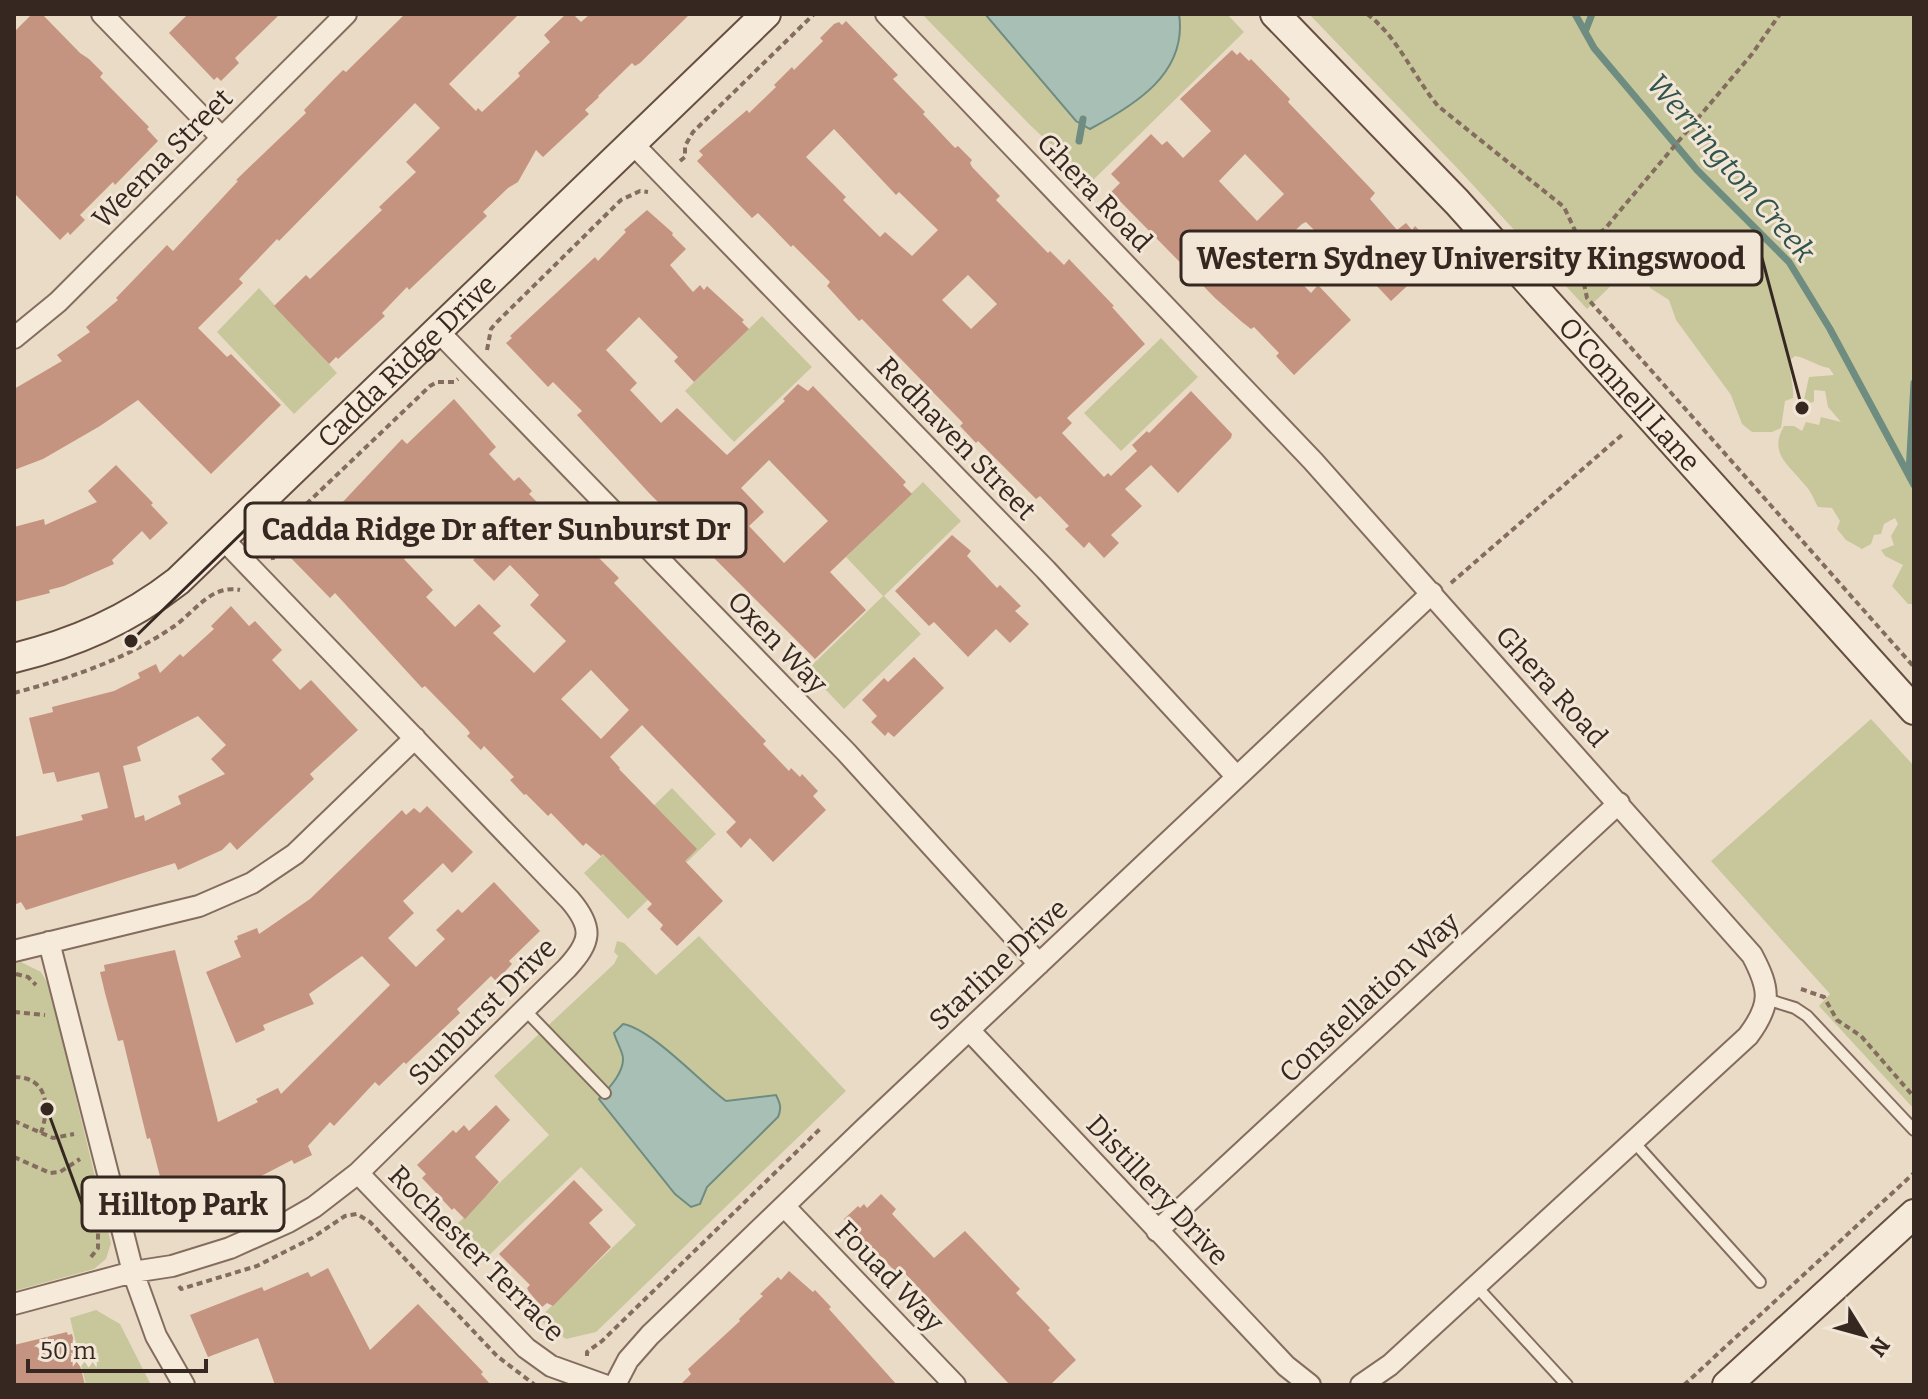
<svg xmlns="http://www.w3.org/2000/svg" width="1928" height="1399" font-family="Bitter,serif">
	<rect width="100%" height="100%" fill="#eadbc7"/>
	<path fill="#c8c79c" d="M922,14H1227L1244,32L1088,185L1077,174L1075,167L1030,125Z
		M1309,14H1914V604H1908L1892,586L1903,565L1885,556L1881,550L1894,545L1891,536L1898,524L1895,518L1884,524L1881,534L1874,535L1871,544L1862,549L1846,540L1837,529L1840,521L1832,508L1818,507C1814,500 1811,491 1805,485C1789,465 1768,453 1784,426H1794L1802,431L1806,422L1819,425L1821,417L1841,422L1828,407L1825,391L1814,390V402L1803,404L1809,377L1834,375L1829,368C1816,366 1808,358 1795,356L1790,360C1789,374 1794,385 1793,398L1785,401L1781,428L1772,432H1752L1742,424L1731,395L1676,320L1669,300L1650,288L1649,276L1658,259L1643,255L1587,309L1460,171Z
		M259,288L337,373L294,414L217,332Z
		M762,316L812,367L734,442L685,391Z
		M1161,338L1198,377L1121,451L1084,413Z
		M923,482L961,521L884,596L921,634L844,709L807,670L883,596L846,557Z
		M1871,719L1914,766V1109L1819,1006L1830,994L1711,861Z
		M672,788L716,834L628,919L584,873Z
		M699,936L846,1091L596,1332L566,1339L538,1319L636,1225L581,1167L483,1261L452,1229L549,1135L494,1076L614,964L618,956L614,952L617,941L624,943L656,975Z
		M21,962L41,972L49,986L111,1243L106,1259L94,1269L14,1291V963Z
		M96,1310L120,1324L151,1385H86L70,1318Z"/>
	<path fill="#a8bfb5" stroke="#6f8c81" stroke-width="2" d="M985,14H1179C1188,73 1135,105 1090,129L1076,121Z
		M623,1024C652,1029 701,1083 726,1101L776,1095C780,1103 782,1108 778,1117L707,1187L700,1204L691,1207L675,1194L599,1099C608,1089 624,1073 623,1058C622,1050 616,1041 614,1033Z"/>
	<g fill="none" stroke-linecap="round" stroke-linejoin="round">
		<path stroke="#6f8c81" stroke-width="7" d="M1575,14L1594,48L1697,170L1789,262L1830,329L1914,485
			M1585,32L1592,14
			M1079,141L1083,119
			M1909,473L1914,383"/>
	</g>
	<path fill="#c59480" fill-rule="evenodd" d="M32,14H42L80,53L89,59L103,73L100,77L149,127L147,129L158,141L115,185L113,182L80,215L85,220L70,235L68,232L60,240L14,193V32Z
		M188,14H280L235,58L239,63L221,81L217,77L214,80L169,33Z
		M405,14H519L449,84L476,111L478,108L482,112L520,76L518,73L550,42L544,35L566,14H573L581,22L590,14H690L640,63L635,66L632,63L598,96L599,97L585,110L589,114L543,157L536,150L518,182L508,188L483,212L487,216L409,290L407,287L382,313L385,316L338,359L336,357L329,364L274,306L306,275L310,279L382,210L379,207L416,172L406,162L440,128L415,103L279,241L277,239L239,279L243,283L198,328L227,357L231,354L281,405L211,474L138,400L100,426L43,459L14,470V389L62,361L57,355L90,332L86,327L118,300L116,298L167,245L173,251L238,181L236,180L306,113L304,110L334,79L343,70L346,72Z
		M846,21L898,75L893,79L925,112L923,114L955,148L958,146L972,160L970,163L972,167L1000,196L996,200L1048,253L1050,251L1064,265L1069,259L1114,306L1112,307L1145,344L1067,418L1072,423L1062,433L1104,477L1108,473L1111,476L1137,451L1132,445L1147,431L1149,433L1191,391L1232,434L1231,438L1178,493L1151,465L1125,489L1142,506L1111,535L1119,543L1104,558L1089,542L1084,548L1065,529L1069,526L1040,496L1036,499L978,441L976,443L960,426L963,423L862,319L859,321L827,286L830,282L793,245L791,247L758,213L752,218L697,161L703,155L699,151L747,110L749,113L776,87L774,85L792,67L794,70L823,41L820,38L834,24L839,22L842,25ZM834,129L896,195L899,192L938,230L912,256L885,232L880,237L843,200L846,197L806,157ZM968,275L997,304L971,329L942,300Z
		M1232,50L1237,55L1240,52L1249,61L1251,59L1290,99L1288,102L1375,193L1370,199L1397,230L1406,223L1412,230L1415,226L1430,241L1420,250L1432,263L1391,301L1375,284L1384,276L1345,234L1331,247L1306,222L1302,224L1272,253L1311,293L1318,285L1351,320L1294,375L1276,356L1279,353L1254,327L1251,329L1242,322L1215,298L1111,192L1120,183L1111,174L1151,134L1162,145L1167,141L1183,158L1211,131L1180,99ZM1245,154L1284,194L1257,221L1219,181Z
		M647,210L673,233L672,235L686,249L670,265L693,292L700,285L704,290L707,286L744,320L742,322L749,329L694,382L674,361L678,357L639,317L606,350L637,383L630,390L661,423L677,408L727,455L785,401L783,399L798,384L808,391L813,386L906,482L903,485L912,494L830,572L866,610L815,659L650,494L577,415L582,411L553,382L548,387L506,343L512,338L510,336L595,257L598,261L626,232L624,230ZM769,460L828,521L784,563L749,526L764,512L741,488Z
		M454,399L496,447L489,454L514,481L519,477L532,491L529,494L585,550L588,547L619,578L614,583L766,741L763,744L789,771L791,768L800,777L802,774L818,791L813,796L826,810L773,862L750,838L741,848L726,832L736,822L642,725L610,757L620,768L619,769L697,849L685,861L723,901L677,946L660,929L663,925L647,909L652,904L603,854L601,856L586,843L583,846L551,813L548,816L526,794L524,795L510,780L514,777L484,746L481,750L467,736L470,733L467,729L425,686L422,688L335,593L330,598L289,556L307,539L310,542L343,511L339,506L402,439L407,444ZM457,507L491,542L473,560L494,581L510,565L539,595L530,605L566,641L534,673L493,633L501,626L479,604L455,627L426,597L433,590L404,559ZM591,670L629,710L601,739L561,699Z
		M116,465L153,503L151,505L168,523L150,540L142,531L112,560L114,564L64,586L49,590L50,593L14,602V527L44,519L45,525L97,502L88,491Z
		M952,535L971,551L967,556L997,588L1000,585L1021,606L1015,611L1029,624L1010,643L996,629L968,657L934,622L929,626L895,591Z
		M231,606L249,626L255,621L282,650L272,660L300,690L311,680L358,730L310,774L314,779L237,850L230,842L222,850L178,870L175,863L26,910L21,902L14,905V837L83,820L81,815L108,808L99,772L57,782L54,772L43,774L29,718L53,712L52,707L114,691L140,678L138,673L156,664L160,673L180,654L183,657L214,629L211,626ZM198,716L226,745L211,759L225,774L178,796L181,804L145,821L144,815L135,818L123,766L141,761L137,747Z
		M914,657L944,688L894,737L888,732L885,736L871,722L877,716L862,700L884,678L888,682Z
		M427,806L473,852L452,873L443,863L403,901L414,913L388,938L416,967L445,939L436,930L458,909L462,913L494,882L540,931L509,961L512,964L496,981L491,976L457,1009L460,1013L406,1064L404,1062L379,1086L375,1082L334,1126L330,1122L308,1146L312,1155L294,1164L292,1160L236,1189L238,1199L215,1204L217,1212L200,1217L198,1208L167,1216L163,1214L158,1193L164,1192L150,1138L147,1139L123,1040L118,1041L105,993L100,972L105,971L104,965L175,950L218,1122L258,1102L256,1099L278,1088L281,1094L390,985L362,956L309,994L314,1004L263,1025L265,1030L236,1043L206,972L241,957L234,941L238,939L237,936L257,928L259,934L310,899L402,810L406,815L414,808L420,813Z
		M496,1105L510,1120L475,1157L499,1182L465,1219L454,1208L452,1210L422,1178L426,1174L417,1165L453,1130L456,1133L464,1125L469,1131Z
		M574,1180L603,1210L589,1223L611,1247L553,1306L547,1303L542,1307L529,1292L527,1288L530,1285L499,1254Z
		M881,1194L896,1209L892,1214L934,1258L965,1231L1020,1289L1016,1293L1050,1328L1048,1330L1076,1360L1050,1385H1010L900,1268L896,1272L871,1247L870,1249L844,1219L858,1206L860,1208L864,1204L867,1208Z
		M328,1268L370,1350L418,1304L483,1372L481,1374L491,1385H275L258,1338L208,1357L190,1315L262,1287L264,1291L308,1272L311,1277Z
		M789,1271L813,1292L815,1290L831,1307L829,1309L897,1385H680L691,1374L688,1369L740,1321L739,1319L763,1296L760,1294L778,1277L781,1280Z
		M67,1332L68,1335L72,1334L85,1385H14V1345Z"/>
	<g fill="none" stroke-linecap="round" stroke-linejoin="round">
		<g stroke="#846d5e" stroke-width="14">
			<path id="lane" d="M1766,999L1795,1008L1807,1016L1914,1130
				M525,1010L605,1093
				M1633,1141L1760,1282
				M1476,1286L1567,1385"/>
		</g>
		<g stroke="#846d5e" stroke-width="24">
			<path id="street" d="M102,14L222,138
				M886,14L1313,461L1752,955C1770,989 1772,1004 1748,1036L1390,1365L1361,1385
				M632,143L1046,570L1237,777
				M438,331L847,753L1039,964
				M14,338L58,302L346,14
				M49,942L133,1272L156,1336L184,1385
				M14,951L199,906L252,883L295,854L415,738
				M969,1030L1286,1366L1310,1385
				M358,1173L526,1348L551,1366L604,1385
				M784,1206L955,1385
				M1157,1231L1619,803
				M14,1304L133,1272L172,1266L230,1248L288,1222L314,1207L358,1173L567,968C591,942 594,928 570,900L223,539
				M615,1385L628,1360L650,1335L865,1128L1432,593"/>
		</g>
		<g stroke="#664f41" stroke-width="32">
			<g id="secondary">
				<path id="s1" d="M1275,14L1457,202L1914,710"/>
				<path id="s2" d="M14,658C75,643 128,620 178,581L766,14"/>
				<path d="M1727,1385L1914,1214"/>
			</g>
		</g>
		<path stroke="#846d5e" stroke-width="4" stroke-dasharray="6 4" stroke-linecap="butt" d="M1367,14C1398,37 1413,76 1438,106L1564,207L1587,256L1583,279L1587,298L1914,667
			M680,161L685,157V146L693,132L814,14
			M1583,244L1605,229L1618,213L1752,54L1780,14
			M487,350L491,329L496,323L621,200L640,191L648,192
			M273,560L271,544L278,531L430,386L437,382H454L458,379
			M1451,583L1623,434
			M14,693C70,678 125,660 173,627C195,612 211,584 240,590
			M16,974L28,977L36,985
			M1801,989L1824,997L1837,1020L1861,1036L1914,1097
			M14,1012L45,1015
			M14,1077C48,1077 50,1107 41,1133
			M14,1121L53,1138L74,1134
			M14,1157L50,1173L60,1172L80,1159
			M91,1257L98,1248V1233
			M179,1286L181,1289L257,1266L312,1238L345,1216L357,1214L370,1222L497,1356L535,1385
			M587,1356V1352L602,1341L822,1127
			M1684,1385L1914,1173"/>
		<use href="#lane" stroke="#f6eada" stroke-width="10"/>
		<use href="#street" stroke="#f6eada" stroke-width="20"/>
		<use href="#secondary" stroke="#f6eada" stroke-width="28"/>
	</g>
	<g text-anchor="middle" stroke-width="6" stroke-linejoin="round" paint-order="stroke">
		<g font-size="28" fill="#362820" stroke="#f2e6d6">
			<text transform="translate(162 158) rotate(-45)" y="10">Weema Street</text>
			<text transform="translate(1095 192) rotate(46)" y="10">Ghera Road</text>
			<text dy="10" stroke="none"><textPath href="#s2" startOffset="500">Cadda Ridge Drive</textPath></text>
			<text dy="10" stroke="none"><textPath href="#s1" startOffset="520">O'Connell Lane</textPath></text>
			<text transform="translate(957 438) rotate(46)" y="10">Redhaven Street</text>
			<text transform="translate(778 642) rotate(46)" y="10">Oxen Way</text>
			<text transform="translate(1552 686) rotate(48)" y="10">Ghera Road</text>
			<text transform="translate(998 964) rotate(-43)" y="10">Starline Drive</text>
			<text transform="translate(1369 997) rotate(-43)" y="10">Constellation Way</text>
			<text transform="translate(482 1011) rotate(-45)" y="10">Sunburst Drive</text>
			<text transform="translate(1158 1190) rotate(47)" y="10">Distillery Drive</text>
			<text transform="translate(477 1253) rotate(45)" y="10">Rochester Terrace</text>
			<text transform="translate(890 1276) rotate(46)" y="10">Fouad Way</text>
		</g>
		<g font-size="30" font-style="italic" fill="#31544d" stroke="#f2e6d6">
			<text transform="translate(1731 168) rotate(49)" y="10">Werrington Creek</text>
		</g>
	</g>
	<path fill="none" stroke="#362820" stroke-width="3" d="M1802 408L1762 258M131 641L245 530M47 1109L82 1204"/>
	<g fill="#362820" stroke="#f2e6d6" stroke-width="3">
		<circle cx="1802" cy="408" r="8"/>
		<circle cx="131" cy="641" r="8"/>
		<circle cx="47" cy="1109" r="8"/>
	</g>
	<g fill="#f2e6d6" stroke="#362820" stroke-width="3">
		<rect x="1181" y="231" width="581" height="54" rx="8"/>
		<rect x="245" y="503" width="501" height="54" rx="8"/>
		<rect x="82" y="1177" width="202" height="54" rx="8"/>
	</g>
	<g font-size="30" text-anchor="middle" font-weight="bold" fill="#362820">
		<text x="1471" y="269">Western Sydney University Kingswood</text>
		<text x="496" y="540">Cadda Ridge Dr after Sunburst Dr</text>
		<text x="183" y="1215">Hilltop Park</text>
	</g>
	<rect width="1928" height="1399" fill="none" stroke="#362820" stroke-width="32"/>
	<g transform="translate(1864 1335) rotate(127)" stroke="#f2e6d6" stroke-width="6" paint-order="stroke">
	<path d="M0-6L14 30L0 20L-14 30Z" fill="#362820"/>
	<text y="-12" font-size="22" font-weight="bold" text-anchor="middle" fill="#362820">N</text>
	</g>
	<path d="M28 1359v12h178v-12" fill="none" stroke="#362820" stroke-width="4"/>
	<text x="40" y="1359" font-size="24" fill="#362820" stroke="#f2e6d6" stroke-width="6" paint-order="stroke">50 m</text>
</svg>
